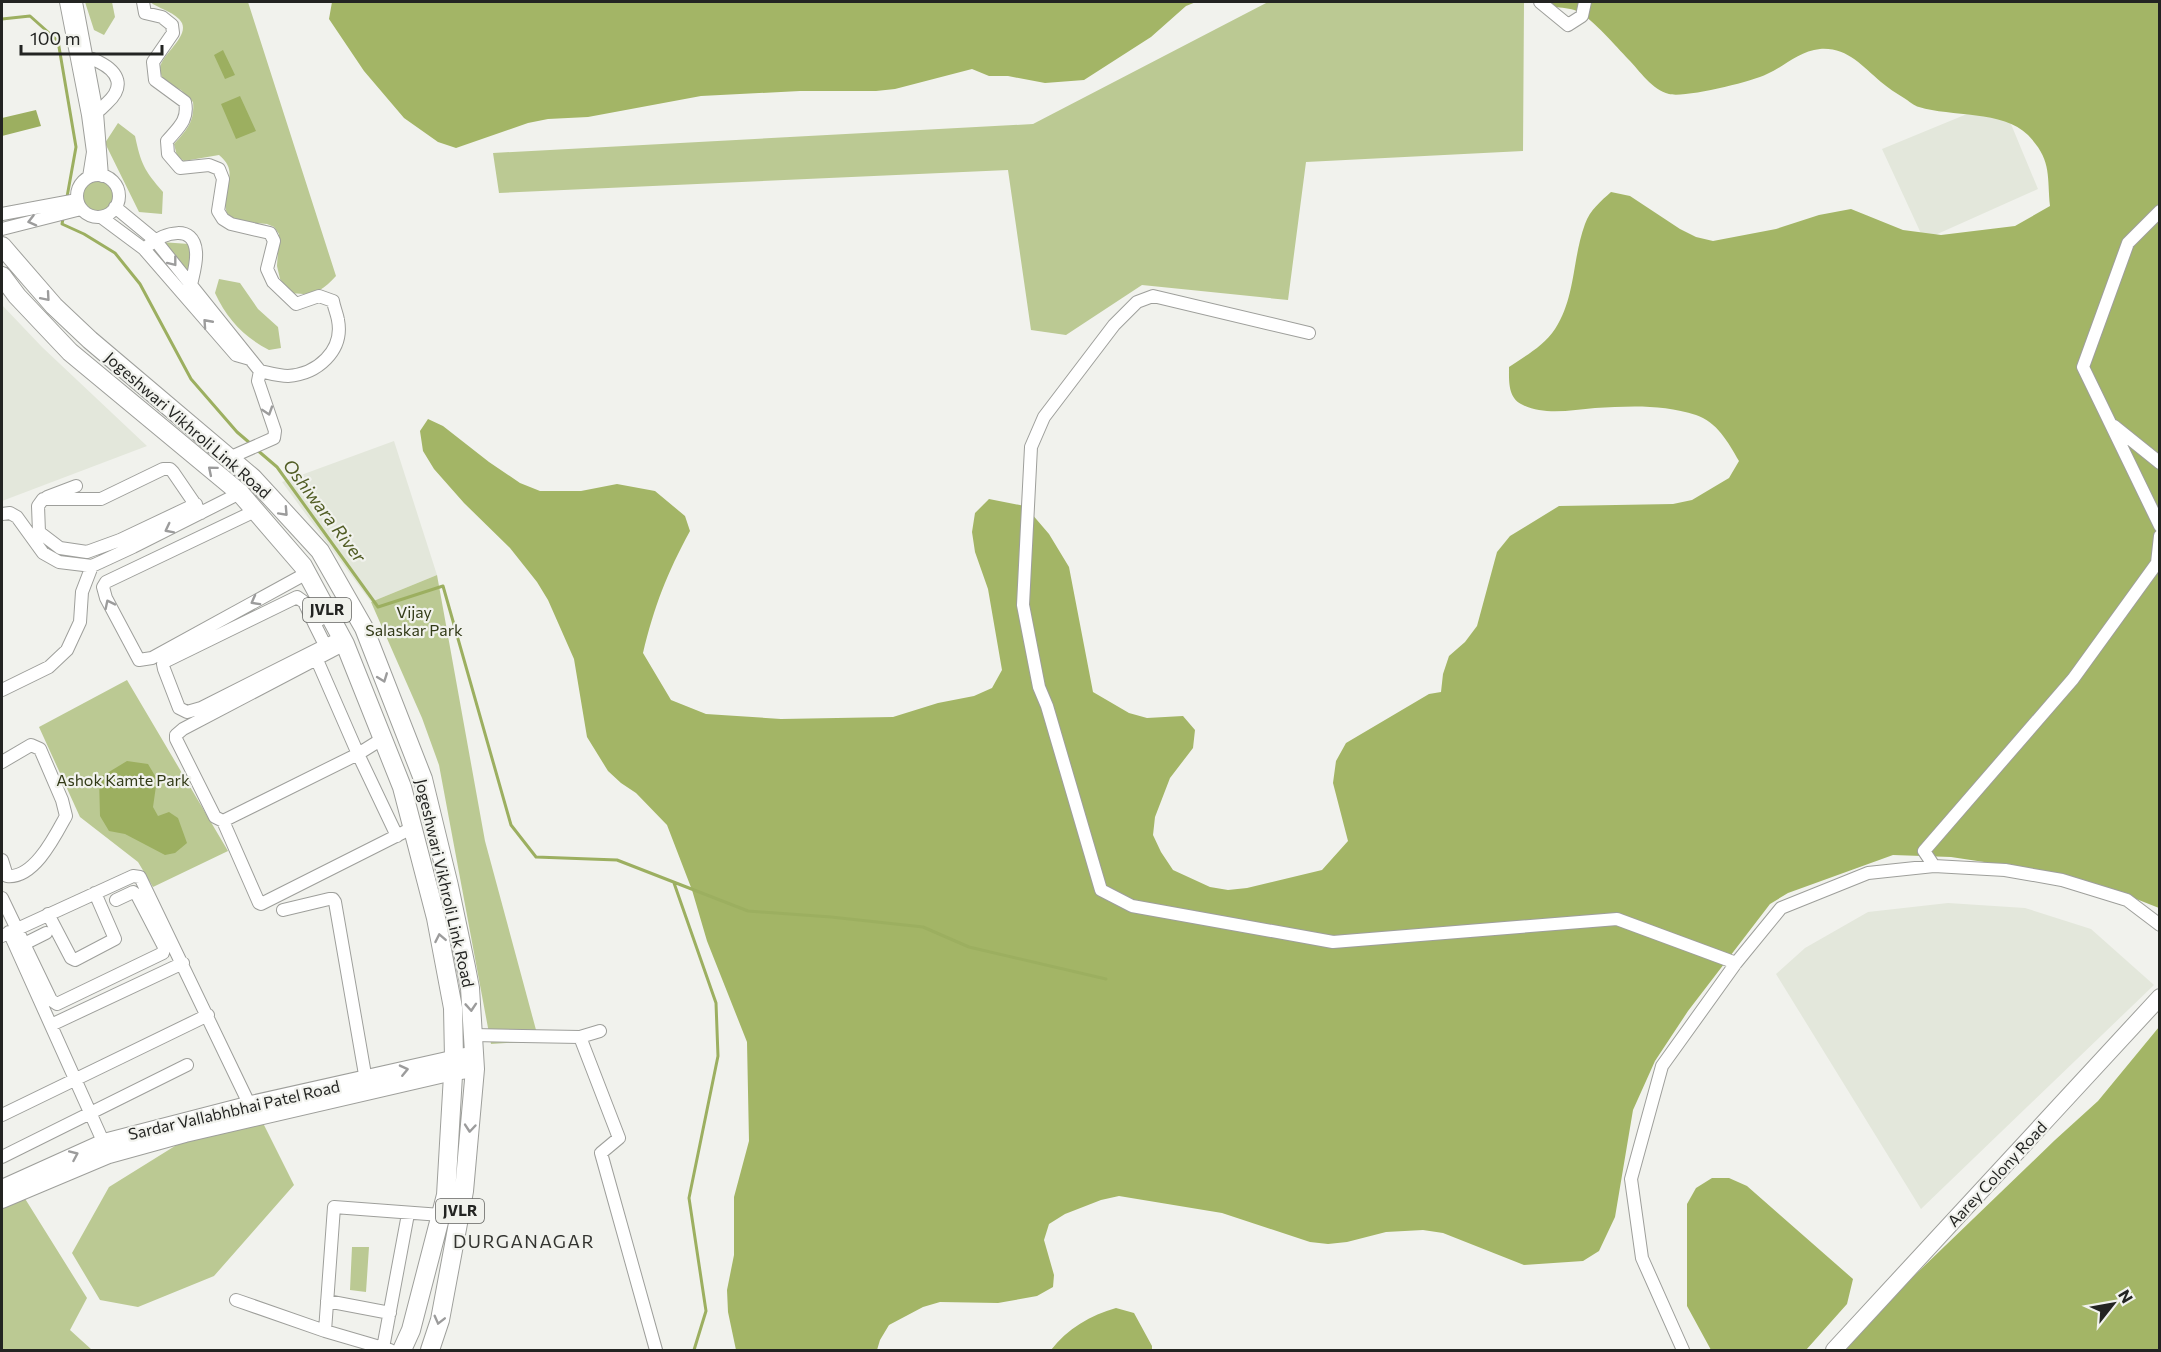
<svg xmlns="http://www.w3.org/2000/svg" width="2161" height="1352" font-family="Commissioner,sans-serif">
	<rect width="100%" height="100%" fill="#f1f2ed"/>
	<path fill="#e3e7db" d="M2001,100L2038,189L1924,240L1882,149Z
		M2,305L42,347L147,446L2,501Z
		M394,441L437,575L371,602L282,482Z
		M1948,903L2025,908L2091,929L2154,985L1921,1209L1776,974L1805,948L1868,912Z"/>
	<path fill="#bbc993" d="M85,2H112L115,17L104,35L94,30Z
		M150,2H248L336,276C321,292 314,296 291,293L280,279L277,266L279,234L274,227L267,224L238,221L227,214C226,209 224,204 225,200C227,181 237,170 219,155L184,161L177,156L174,144C187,130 195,121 193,102L181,90L164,82C162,77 160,72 160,68C162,53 194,34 179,19C171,11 158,8 150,2Z
		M1268,2H1524L1523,151L1306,162L1288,300L1142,285L1066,335L1031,330L1008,170L499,193L493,153L1033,124Z
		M118,123L135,136C141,164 144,170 163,192L162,214L139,212L105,143Z
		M82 197a16 16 0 1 1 32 0a16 16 0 1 1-32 0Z
		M161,242L189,244L191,248L189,274Z
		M219,279L240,283L258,309L278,327L281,348L269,350C244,337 227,319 215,293Z
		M437,575L485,841L539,1041L491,1044L439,765L422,718L371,602Z
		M127,680L228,851L153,887L138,862L80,817L39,727Z
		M262,1121L294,1185L214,1276L138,1307L100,1300L72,1253L109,1187L183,1141Z
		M24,1197L87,1298L70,1330L92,1350H2V1206Z
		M352,1247H369L366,1292L350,1290Z"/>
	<path fill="#a3b566" d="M332,2H1196L1186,6L1151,37L1084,80L1045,83L1008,76H989L972,69L895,89L876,91H800L701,96L588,117L548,119L528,123L456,148L438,142L404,118L364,71L329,19Z
		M1531,2H2159V908L2106,887L2050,872L1951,857L1893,855L1788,893L1770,904L1688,1011L1655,1061L1633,1110L1615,1217L1599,1251L1583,1261L1524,1265L1443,1233L1423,1230L1386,1232L1347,1242L1328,1244L1310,1242L1222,1213L1119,1196L1101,1200L1065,1214L1049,1224L1044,1240L1054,1275L1053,1287L1037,1296L998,1303L940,1302L923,1307L889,1325L880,1340L877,1350H736L728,1312L727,1290L734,1255V1197L749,1141L747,1042L707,941L692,890L667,825L636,793L621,783L608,771L587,737L574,659L548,600L537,582L510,548L464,503L434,469L423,451L420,431L428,419L443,426L489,462L520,483L540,491H581L617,484L655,491L685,516L690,531C667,573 654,607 643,653L671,700L706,714L781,719L893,717L938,703L974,696L992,688L1002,670L988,589L975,552L972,532L975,513L989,499L1025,506L1049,534L1069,567L1093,692L1129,713L1147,718L1183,716L1195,730L1193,748L1170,778L1155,817L1153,835L1161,852L1173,870L1210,887L1228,890L1247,888L1322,870L1348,841L1333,783L1336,761L1346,743L1429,694L1441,692L1443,674L1449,656L1465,642L1477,626L1497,552L1510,536L1559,506L1673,504L1692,500L1729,478L1739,461C1728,442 1717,422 1696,415C1663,404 1628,406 1595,408C1572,410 1543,416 1521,404C1508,397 1509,381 1509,367C1525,356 1544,346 1555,329C1576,297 1572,259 1585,224C1590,210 1601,201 1611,192L1630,196L1680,229L1696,237L1713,241L1776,229L1819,215L1851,209L1903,230L1941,235L2015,226L2050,206C2047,175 2052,160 2028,135C2003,110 1951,117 1919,107C1914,106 1909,101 1904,98C1896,93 1888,88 1881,82C1862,66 1847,47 1820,49C1799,51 1785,66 1767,74C1751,82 1685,98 1669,94C1652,90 1640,71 1628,59C1617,47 1593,20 1579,12C1568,6 1545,8 1531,2Z
		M2159,1027V1350H1837L2055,1140L2098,1101Z
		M1712,1178H1729L1747,1186L1853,1279L1847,1304L1806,1350H1711L1687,1306V1204L1696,1188Z
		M1116,1308L1134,1313L1152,1346V1350H1051C1067,1329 1091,1315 1116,1308Z"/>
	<path fill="#9caf60" d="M223,50L235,75L225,79L214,55Z
		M240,96L256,131L236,139L221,104Z
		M36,110L41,126L2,136V118Z
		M127,761L148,764L157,779L153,807L158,816L169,812L178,818L187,843L175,853L165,855L125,834L109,831L100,816L99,778Z"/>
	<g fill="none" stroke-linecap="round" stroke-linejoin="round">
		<path stroke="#9caf60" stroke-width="3" d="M2,19L30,16L58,41L76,147L67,197
			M63,219L62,224L84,234L115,253L140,284L191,379L237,432L251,444
			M256,449L277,467L378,607L443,586L511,825L536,857L617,860L748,911L831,917L923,927L969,947L1106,979
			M674,883L716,1003L718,1056L689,1198L706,1311L694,1350"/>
		<g stroke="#9e9f9b" stroke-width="14">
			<path id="minor" d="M66,2L88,115L93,152L89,177
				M76,2L97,113L102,176
				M1540,2L1568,25L1582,16L1585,2
				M81,57C88,56 92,59 99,62C119,72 125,87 107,103C102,108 98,113 91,114
				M77 196a21 21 0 1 1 42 0a21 21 0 1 1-42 0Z
				M115,207L155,240L260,371C269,373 279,376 288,376C317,374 344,351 338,320C337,314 334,307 333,301L319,296L296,304L273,282L267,269L274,241L270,233L231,224L223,219L218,211L223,179L219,169L209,165L180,168L168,154L167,141C178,128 189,120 185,102L155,80L153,62L173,33L172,25L162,17L145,13L143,2
				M2160,211L2128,243L2083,367L2160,526
				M2,214L77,200
				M101,217L144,249L236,355L250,359
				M2,229L81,209
				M149,245C164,233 194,223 196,252C197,263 193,275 191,285L187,288
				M1309,333L1153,296L1137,302L1114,325L1044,417L1031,447L1023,605L1039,687L1047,706L1101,890L1132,906L1333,942L1617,919L1736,963
				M2114,426L2160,463
				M229,458L274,438L275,431L258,381L260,371
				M47,497L76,486
				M196,504L120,540L87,552L60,548L39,532L38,506L43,499H101L163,469H170L173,472L201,513
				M255,511L106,582L103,587L106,598L139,660L152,658L307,573
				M2,514L10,513L17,517L43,553L59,562L92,566L133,547L240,493
				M329,614L314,623L304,602L297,597L166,661L163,664L164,669L179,708L187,712L201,708L342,637
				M314,623L325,645
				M345,644L183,729L176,735V739L215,817L223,821L358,754L382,739
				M317,660L358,754L397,836
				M2,690L49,667L67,650L80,622L82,592L92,566
				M2,762L31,745L40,749L62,800L66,816C55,836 34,879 7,876L2,860
				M223,821L259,903L261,904L412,828
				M1934,866L1924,851L2073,679L2157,563L2160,536
				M2,898L51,1000L57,1004L163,953L164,947L137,895L133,892L116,900
				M283,910L329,899H333L335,902L367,1086
				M48,914L71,958L75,960L115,939L95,893
				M9,932L106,1148
				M2,936L133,876L140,877L253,1112
				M24,944L46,933
				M51,1025L183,963
				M473,1035L580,1037L619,1138L601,1153L656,1350
				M580,1037L600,1031
				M2,1115L208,1015
				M2,1157L187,1065
				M236,1300L325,1331L390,1350
				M327,1301L390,1313
				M325,1331L334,1207L441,1215
				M383,1348L408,1214
				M1683,1350L1642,1258L1631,1179L1662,1066L1736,963L1781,908L1868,873L1934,866L2005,870L2062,880L2127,900L2160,925"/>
		</g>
		<g stroke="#9e9f9b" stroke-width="18">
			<path id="secondary" d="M2,1188L104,1142L251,1104L465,1056
				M2,1200L109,1155L185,1134L453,1072L475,1069
				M1834,1350L2160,997"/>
		</g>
		<g stroke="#9e9f9b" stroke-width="20">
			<path id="primary" d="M2,246L54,306L90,340L253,478L320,551L364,628L423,779L449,886L466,967L470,988L475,1069L464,1191L440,1320L430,1350
				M2,276L17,296L70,352L240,493L303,566L345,644L402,787L436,918L453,1008L454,1058L446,1195L411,1330L402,1350"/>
		</g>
		<use href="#minor" stroke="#fff" stroke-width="12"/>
		<use href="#secondary" stroke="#fff" stroke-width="16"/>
		<use href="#primary" stroke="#fff" stroke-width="18"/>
	</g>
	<defs><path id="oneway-chevron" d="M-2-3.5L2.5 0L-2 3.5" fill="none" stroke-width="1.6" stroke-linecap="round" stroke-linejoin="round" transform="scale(1.5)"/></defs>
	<g stroke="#9c9c9c">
		<use href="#oneway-chevron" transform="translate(32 221) rotate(166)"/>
		<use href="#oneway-chevron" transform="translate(173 262) rotate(52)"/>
		<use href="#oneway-chevron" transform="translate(46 297) rotate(49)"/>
		<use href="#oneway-chevron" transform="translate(207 323) rotate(-132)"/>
		<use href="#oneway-chevron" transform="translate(268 411) rotate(72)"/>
		<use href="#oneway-chevron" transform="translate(212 470) rotate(-140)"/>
		<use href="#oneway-chevron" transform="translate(284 512) rotate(47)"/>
		<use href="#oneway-chevron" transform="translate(169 529) rotate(153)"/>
		<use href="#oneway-chevron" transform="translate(255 601) rotate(151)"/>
		<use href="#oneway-chevron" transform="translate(109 604) rotate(-116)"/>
		<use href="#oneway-chevron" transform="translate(383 678) rotate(69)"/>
		<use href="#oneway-chevron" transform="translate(440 938) rotate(-101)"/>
		<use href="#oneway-chevron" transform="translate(471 1007) rotate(86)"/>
		<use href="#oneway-chevron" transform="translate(404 1070) rotate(-13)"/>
		<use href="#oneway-chevron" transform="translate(470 1128) rotate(95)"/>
		<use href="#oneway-chevron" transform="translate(74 1155) rotate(-24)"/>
		<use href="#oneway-chevron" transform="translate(439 1320) rotate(104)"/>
	</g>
	<g text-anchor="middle" stroke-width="4.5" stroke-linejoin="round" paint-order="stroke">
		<g fill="#f1f2ed" stroke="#61625f" stroke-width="1.5">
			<rect x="303" y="598" width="48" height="24" rx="4.5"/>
			<rect x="436" y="1199" width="48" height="24" rx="4.5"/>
		</g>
		<g font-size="15" font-weight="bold" fill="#232422">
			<text x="327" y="615">JVLR</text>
			<text x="460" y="1216">JVLR</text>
		</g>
		<g font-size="16" fill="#232422" stroke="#f1f2ed">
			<text transform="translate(188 425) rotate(41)" y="6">Jogeshwari Vikhroli Link Road</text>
			<text transform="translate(445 883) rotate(77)" y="6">Jogeshwari Vikhroli Link Road</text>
			<text transform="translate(234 1110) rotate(-13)" y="6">Sardar Vallabhbhai Patel Road</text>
			<text transform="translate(1997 1174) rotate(-47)" y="6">Aarey Colony Road</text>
		</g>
		<g font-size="16" fill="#323a17" stroke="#f1f2ed">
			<text x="414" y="618">Vijay<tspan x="414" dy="18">Salaskar Park</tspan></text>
			<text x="123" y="786">Ashok Kamte Park</text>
		</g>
		<g font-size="18" font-style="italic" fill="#505c23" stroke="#f1f2ed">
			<text transform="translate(324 511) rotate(53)" y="6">Oshiwara River</text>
		</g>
		<g font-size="18" letter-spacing="1.5" fill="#343531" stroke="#f1f2ed">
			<text x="524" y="1248">DURGANAGAR</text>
		</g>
	</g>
	<rect width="2161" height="1352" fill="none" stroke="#232422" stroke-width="6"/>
	<g transform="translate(2113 1304) rotate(59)" stroke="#f1f2ed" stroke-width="4.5" paint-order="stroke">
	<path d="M0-4.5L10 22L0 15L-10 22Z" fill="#232422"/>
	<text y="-9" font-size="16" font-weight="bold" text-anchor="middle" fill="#232422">N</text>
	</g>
	<path d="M21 45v9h141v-9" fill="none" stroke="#232422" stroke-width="3"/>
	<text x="30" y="45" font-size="18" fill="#232422" stroke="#f1f2ed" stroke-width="4.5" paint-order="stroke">100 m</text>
</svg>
